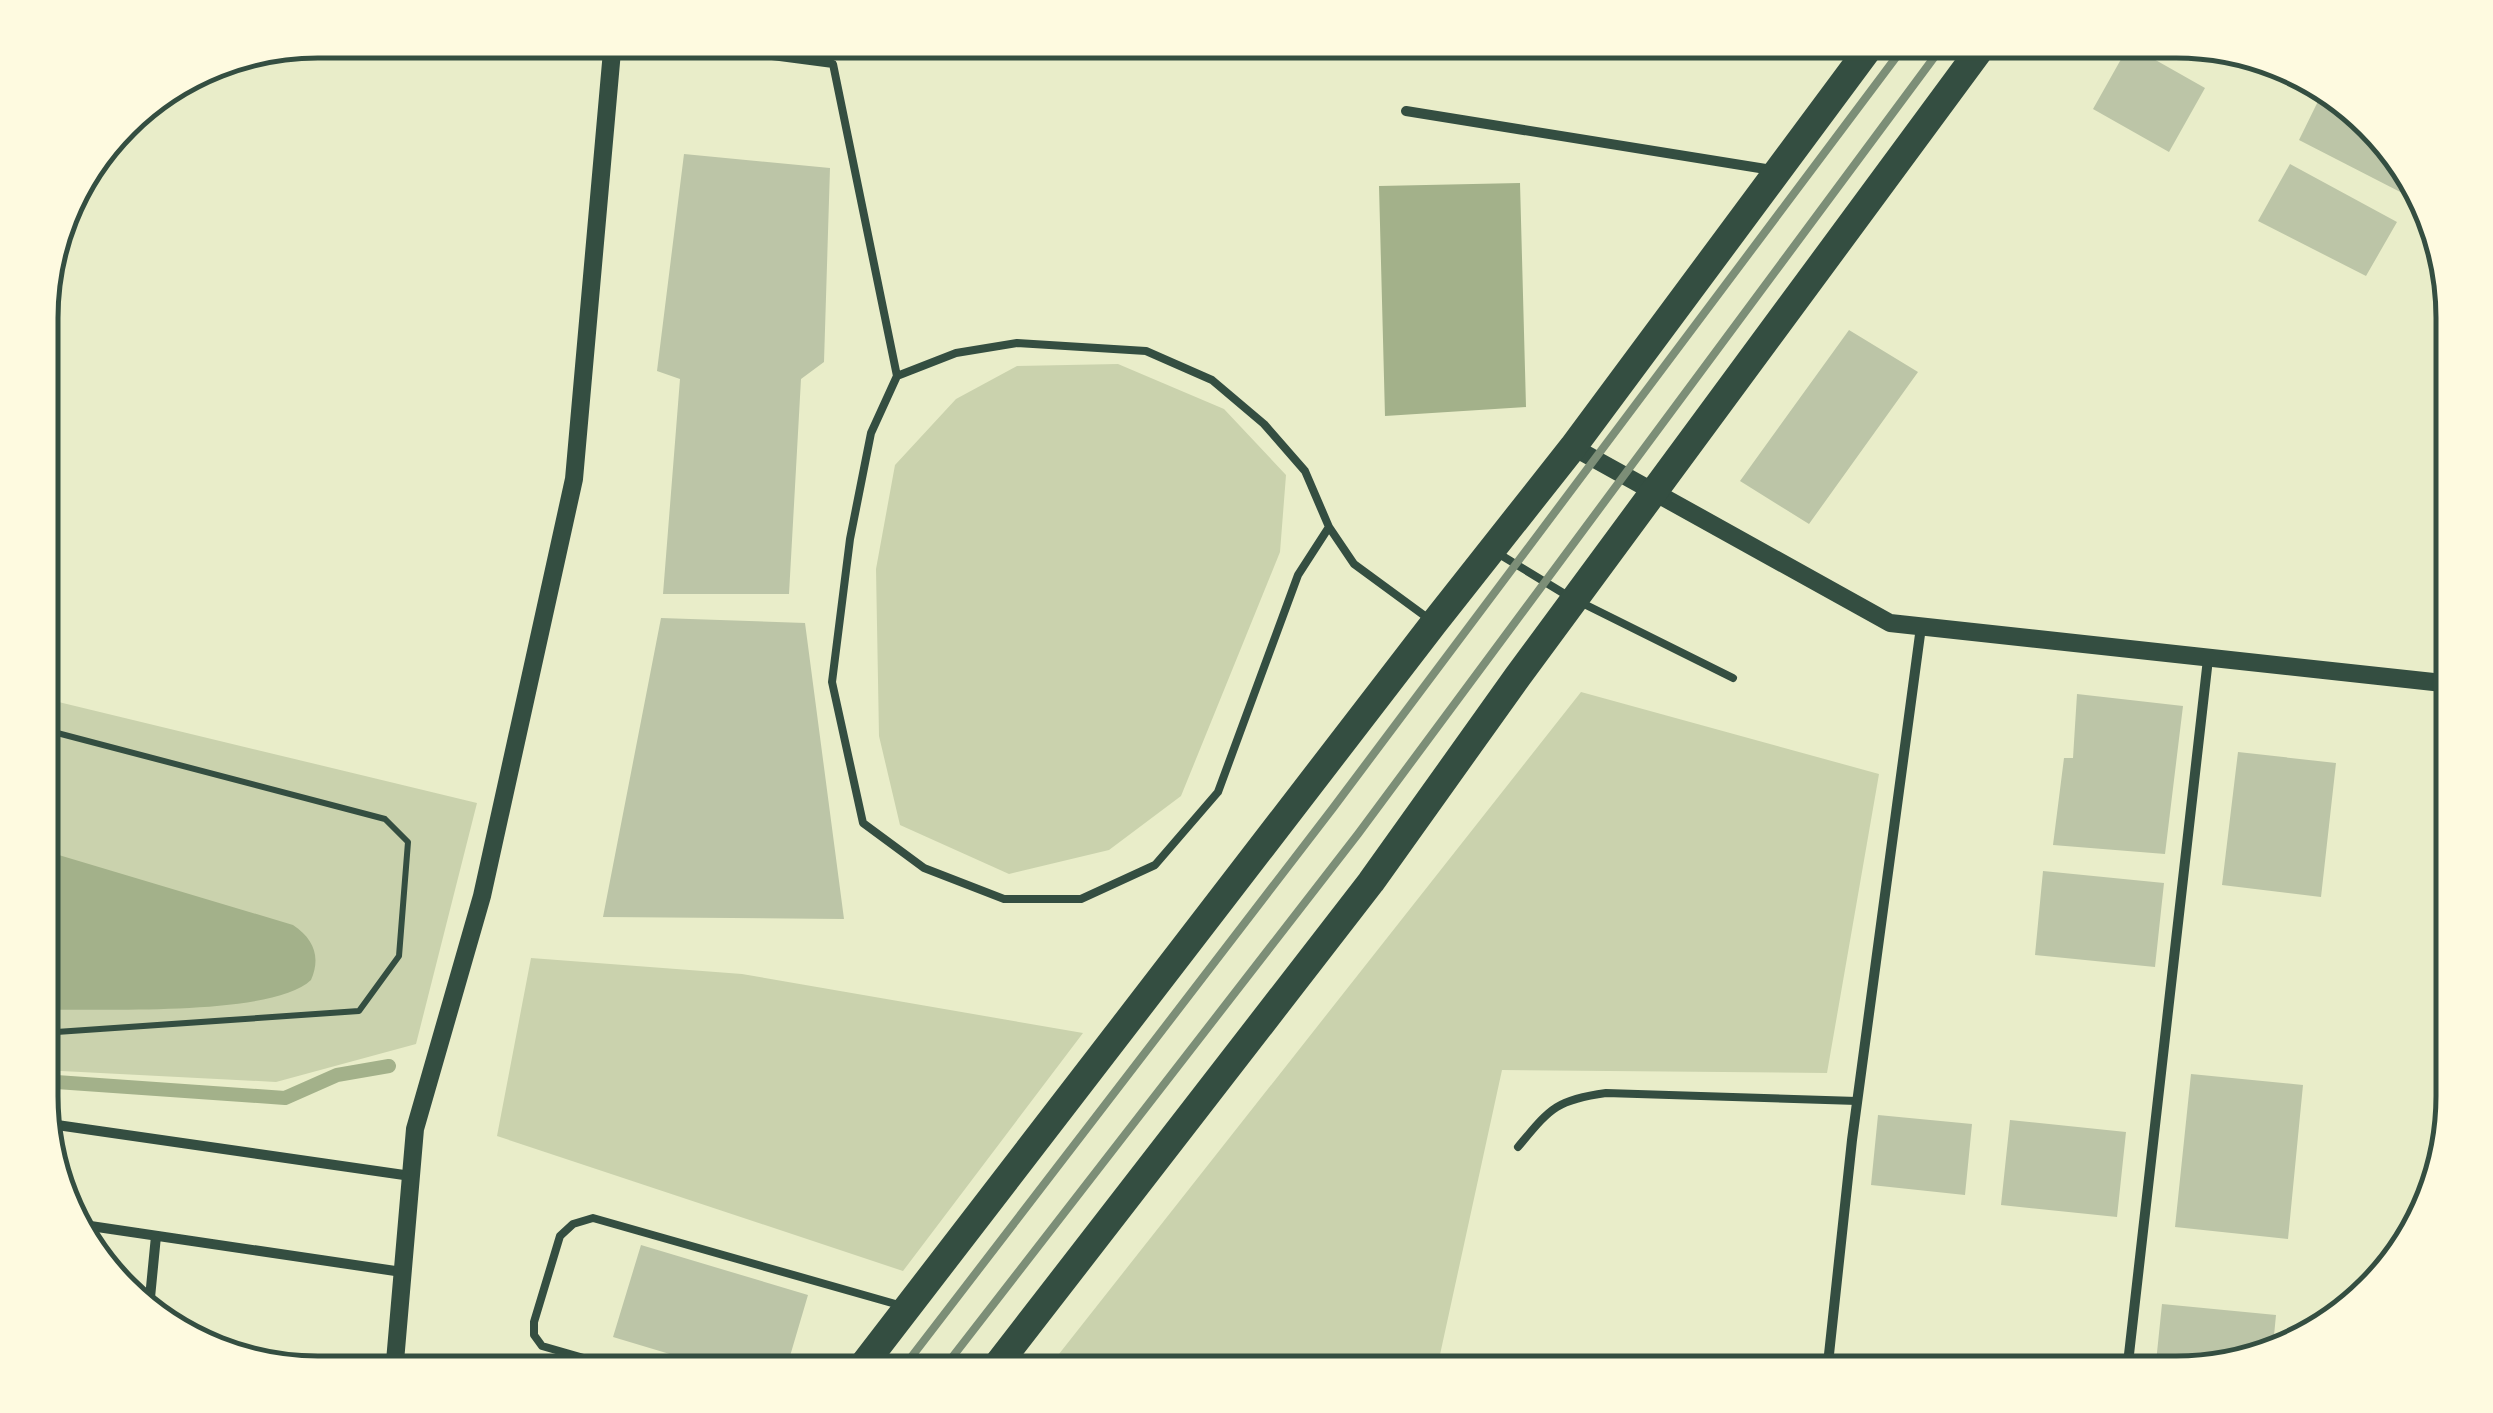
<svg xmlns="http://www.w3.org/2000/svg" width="2493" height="1413" font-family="'Roboto Condensed',sans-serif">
	<rect width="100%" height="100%" fill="#e9edc9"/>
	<path fill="#cad2ad" d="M1118,364L1224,409L1286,475L1280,552L1181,796L1109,850L1009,874L900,825L879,736L876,569L895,465L956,399L1017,366Z
		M1581,692L1879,774L1827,1073L1502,1070L1436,1373H1044Z
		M42,698L477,803L416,1044L276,1082L42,1070Z
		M531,958L742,974L1083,1033L903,1271L497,1136Z"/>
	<path fill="#a3b18a" d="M1520,183L1526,407L1385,416L1379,186Z
		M42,850L293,925C314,939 321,957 311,980C272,1017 100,1008 42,1010Z"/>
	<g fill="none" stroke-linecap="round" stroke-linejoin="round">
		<path stroke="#a3b18a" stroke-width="14" d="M42,1081L285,1098L337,1075L389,1066"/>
	</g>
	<path fill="#bcc5a7" d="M2129,45L2205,88L2169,152L2093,109Z
		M2325,87L2407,164L2415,187L2410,197L2299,140Z
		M684,154L830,168L824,362L801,379L789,594H663L680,379L657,371Z
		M2290,164L2397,222L2366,276L2258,221Z
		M1849,330L1918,372L1809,524L1740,481Z
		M661,618L805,623L844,919L603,917Z
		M2077,694L2183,706L2165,854L2053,845L2064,758H2073Z
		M2238,752L2336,763L2321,897L2222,885Z
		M2043,871L2164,883L2155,967L2035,955Z
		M2191,1074L2303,1085L2288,1239L2175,1227Z
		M1878,1115L1972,1124L1965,1195L1871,1185Z
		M2010,1120L2126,1132L2117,1217L2001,1205Z
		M641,1245L808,1295L785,1373H733L613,1337Z
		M2162,1304L2276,1315L2273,1346L2193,1372H2155Z"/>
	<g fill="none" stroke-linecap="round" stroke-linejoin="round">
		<path stroke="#344e41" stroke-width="6" d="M42,729L385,819L408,842L399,956L359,1011L42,1033"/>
		<path stroke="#344e41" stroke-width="8" d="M650,40L833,64L897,376L871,433L850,539L832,682L863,823L924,868L1004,899H1081L1155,865L1218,792L1298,575L1329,527
			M897,376L956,353L1017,343L1146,351L1212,380L1264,424L1305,471L1329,527L1354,564L1429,619
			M1499,554L1568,596
			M1580,602L1733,678
			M1518,1147C1550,1109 1555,1100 1606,1093L1857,1101
			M636,1373L542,1346L534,1335V1322L560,1236L573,1224L593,1218L899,1305"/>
		<path stroke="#344e41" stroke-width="10" d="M1406,111L1772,170
			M2452,1114V1110
			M57,1125L411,1176
			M77,1224L402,1272
			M149,1308L156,1236
			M2127,1372L2208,659
			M1827,1373L1852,1140L1921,627"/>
		<path stroke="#344e41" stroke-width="18" d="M1573,447L1890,623L2452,684
			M394,1373L415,1129L482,896L574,479L613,40"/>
		<path stroke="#344e41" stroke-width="28" d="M857,1373L1434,623L1573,447L1875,40
			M991,1373L1371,882L1518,676L1987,40"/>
		<path stroke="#7c8e77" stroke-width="8" d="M899,1373L1333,808L1909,40
			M940,1373L1358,834L1947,40"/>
	</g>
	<path d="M0 0H2493V1413H0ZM318 58H2176A260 260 0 0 1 2436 318V1096A260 260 0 0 1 2176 1356H318A260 260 0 0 1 58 1096V318A260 260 0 0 1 318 58Z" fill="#fefae0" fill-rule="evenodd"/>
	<path fill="none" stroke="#344e41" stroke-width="5" d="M318 58H2176A260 260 0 0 1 2436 318V1096A260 260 0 0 1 2176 1356H318A260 260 0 0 1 58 1096V318A260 260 0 0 1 318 58Z"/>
</svg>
